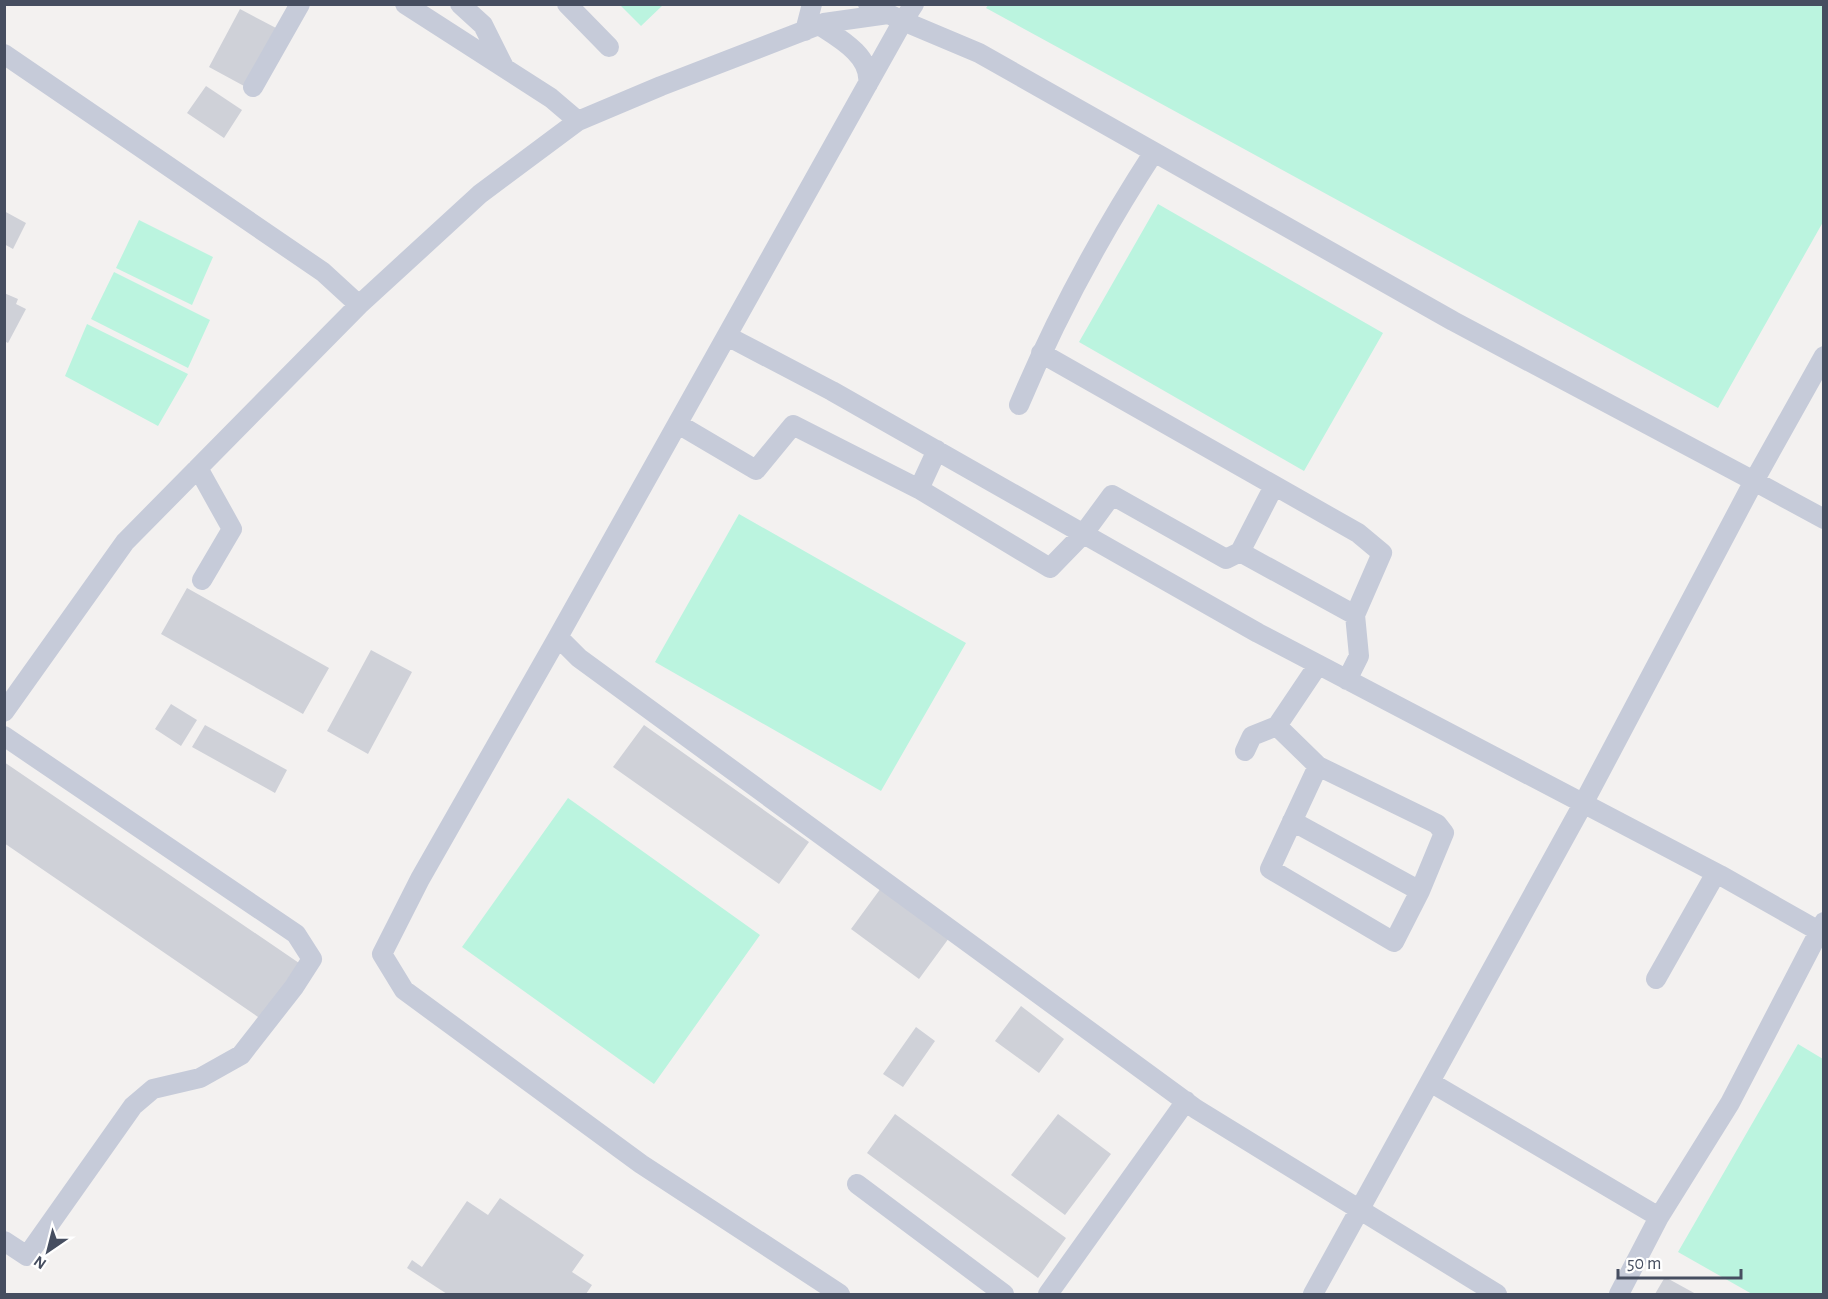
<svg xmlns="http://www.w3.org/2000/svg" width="1828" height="1299" font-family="'Alegreya Sans',sans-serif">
	<rect width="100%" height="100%" fill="#f3f1f0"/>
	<path fill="#bbf4df" d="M989,4L1823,5V222L1718,408L986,8Z
		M620,5H663L641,26Z
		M1158,204L1383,333L1304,471L1079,342Z
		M139,220L213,257L192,305L116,268Z
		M114,272L210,320L188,368L91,319Z
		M87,324L188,374L158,426L65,376Z
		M739,514L966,643L881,791L655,662Z
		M568,798L760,935L654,1084L462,947Z
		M1798,1044L1823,1059V1294H1752L1678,1252Z"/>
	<path fill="#cfd1d8" d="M240,9L276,28L244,86L209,67Z
		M206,86L242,110L224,138L187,113Z
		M4,211L26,223L13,249L4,244Z
		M4,293L18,299L16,304L26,309L8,343L4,341Z
		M187,588L329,668L303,714L161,634Z
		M371,650L412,672L368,754L327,731Z
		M171,704L197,720L181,746L155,729Z
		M205,725L287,770L275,793L192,747Z
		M644,725L809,842L779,884L613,767Z
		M4,762L299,963L261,1019L4,843Z
		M881,888L949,938L919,979L851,929Z
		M1021,1006L1064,1039L1039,1073L995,1041Z
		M916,1027L935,1041L903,1087L883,1074Z
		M895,1114L1066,1238L1038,1278L867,1153Z
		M1058,1114L1111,1154L1065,1215L1011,1175Z
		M500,1198L584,1255L572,1272L592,1285L586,1294H447L407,1268L412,1260L422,1267L467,1201L488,1215Z
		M1665,1277L1696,1294H1655Z"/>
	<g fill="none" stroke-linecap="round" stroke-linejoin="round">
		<path stroke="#c6cbd9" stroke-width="20" d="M405,4L551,98L578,121
			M460,4L483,25L504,67
			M567,4L609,47
			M868,4L903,21L558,637L579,658L1196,1109L1497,1294
			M914,4L903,21L979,53L1453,321L1754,481L1824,356
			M819,25C839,38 872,56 868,84
			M805,31L812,4
			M4,54L323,272L359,305
			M253,87L300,4
			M727,336L832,391L1258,633L1720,875L1824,934
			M1041,353L1358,533L1382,553L1355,615L1359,656L1347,680
			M1019,405C1056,317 1102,232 1154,152
			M678,424L756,470L793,425L919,489
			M937,450L919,489L1050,568L1084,533L1112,495L1226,559L1240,552
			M198,468L232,529L202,580
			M1274,486L1240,552L1355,615
			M558,637L420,879L382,954L404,990L641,1164L840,1294
			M4,712L125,542L359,305L480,194L578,121L661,86L824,23L888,14
			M1277,726L1318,766L1270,869L1394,942L1420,891L1292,821
			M4,736L296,934L312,959L294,987L241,1055L200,1078L153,1089L133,1106L27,1256L4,1241
			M1245,751L1252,736L1277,726L1318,665
			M1318,766L1437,824L1444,833L1420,891
			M1656,979L1716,873
			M1430,1082L1659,1217L1619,1294
			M857,1184L1004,1294
			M1659,1217L1730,1103L1824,922
			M1048,1294L1186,1101
			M1313,1294L1583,804L1754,481L1824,519"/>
	</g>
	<rect width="1828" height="1299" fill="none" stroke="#464e60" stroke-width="12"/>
	<g transform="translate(48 1251) rotate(215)" stroke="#ffffff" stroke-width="4.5" paint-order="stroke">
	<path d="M0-4.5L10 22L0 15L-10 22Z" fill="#464e60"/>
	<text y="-9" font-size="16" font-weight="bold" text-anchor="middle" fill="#464e60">N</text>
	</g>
	<path d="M1618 1269v9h123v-9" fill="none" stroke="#464e60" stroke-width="3"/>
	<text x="1627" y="1269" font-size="18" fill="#464e60" stroke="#ffffff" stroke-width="4.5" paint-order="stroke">50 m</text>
</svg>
